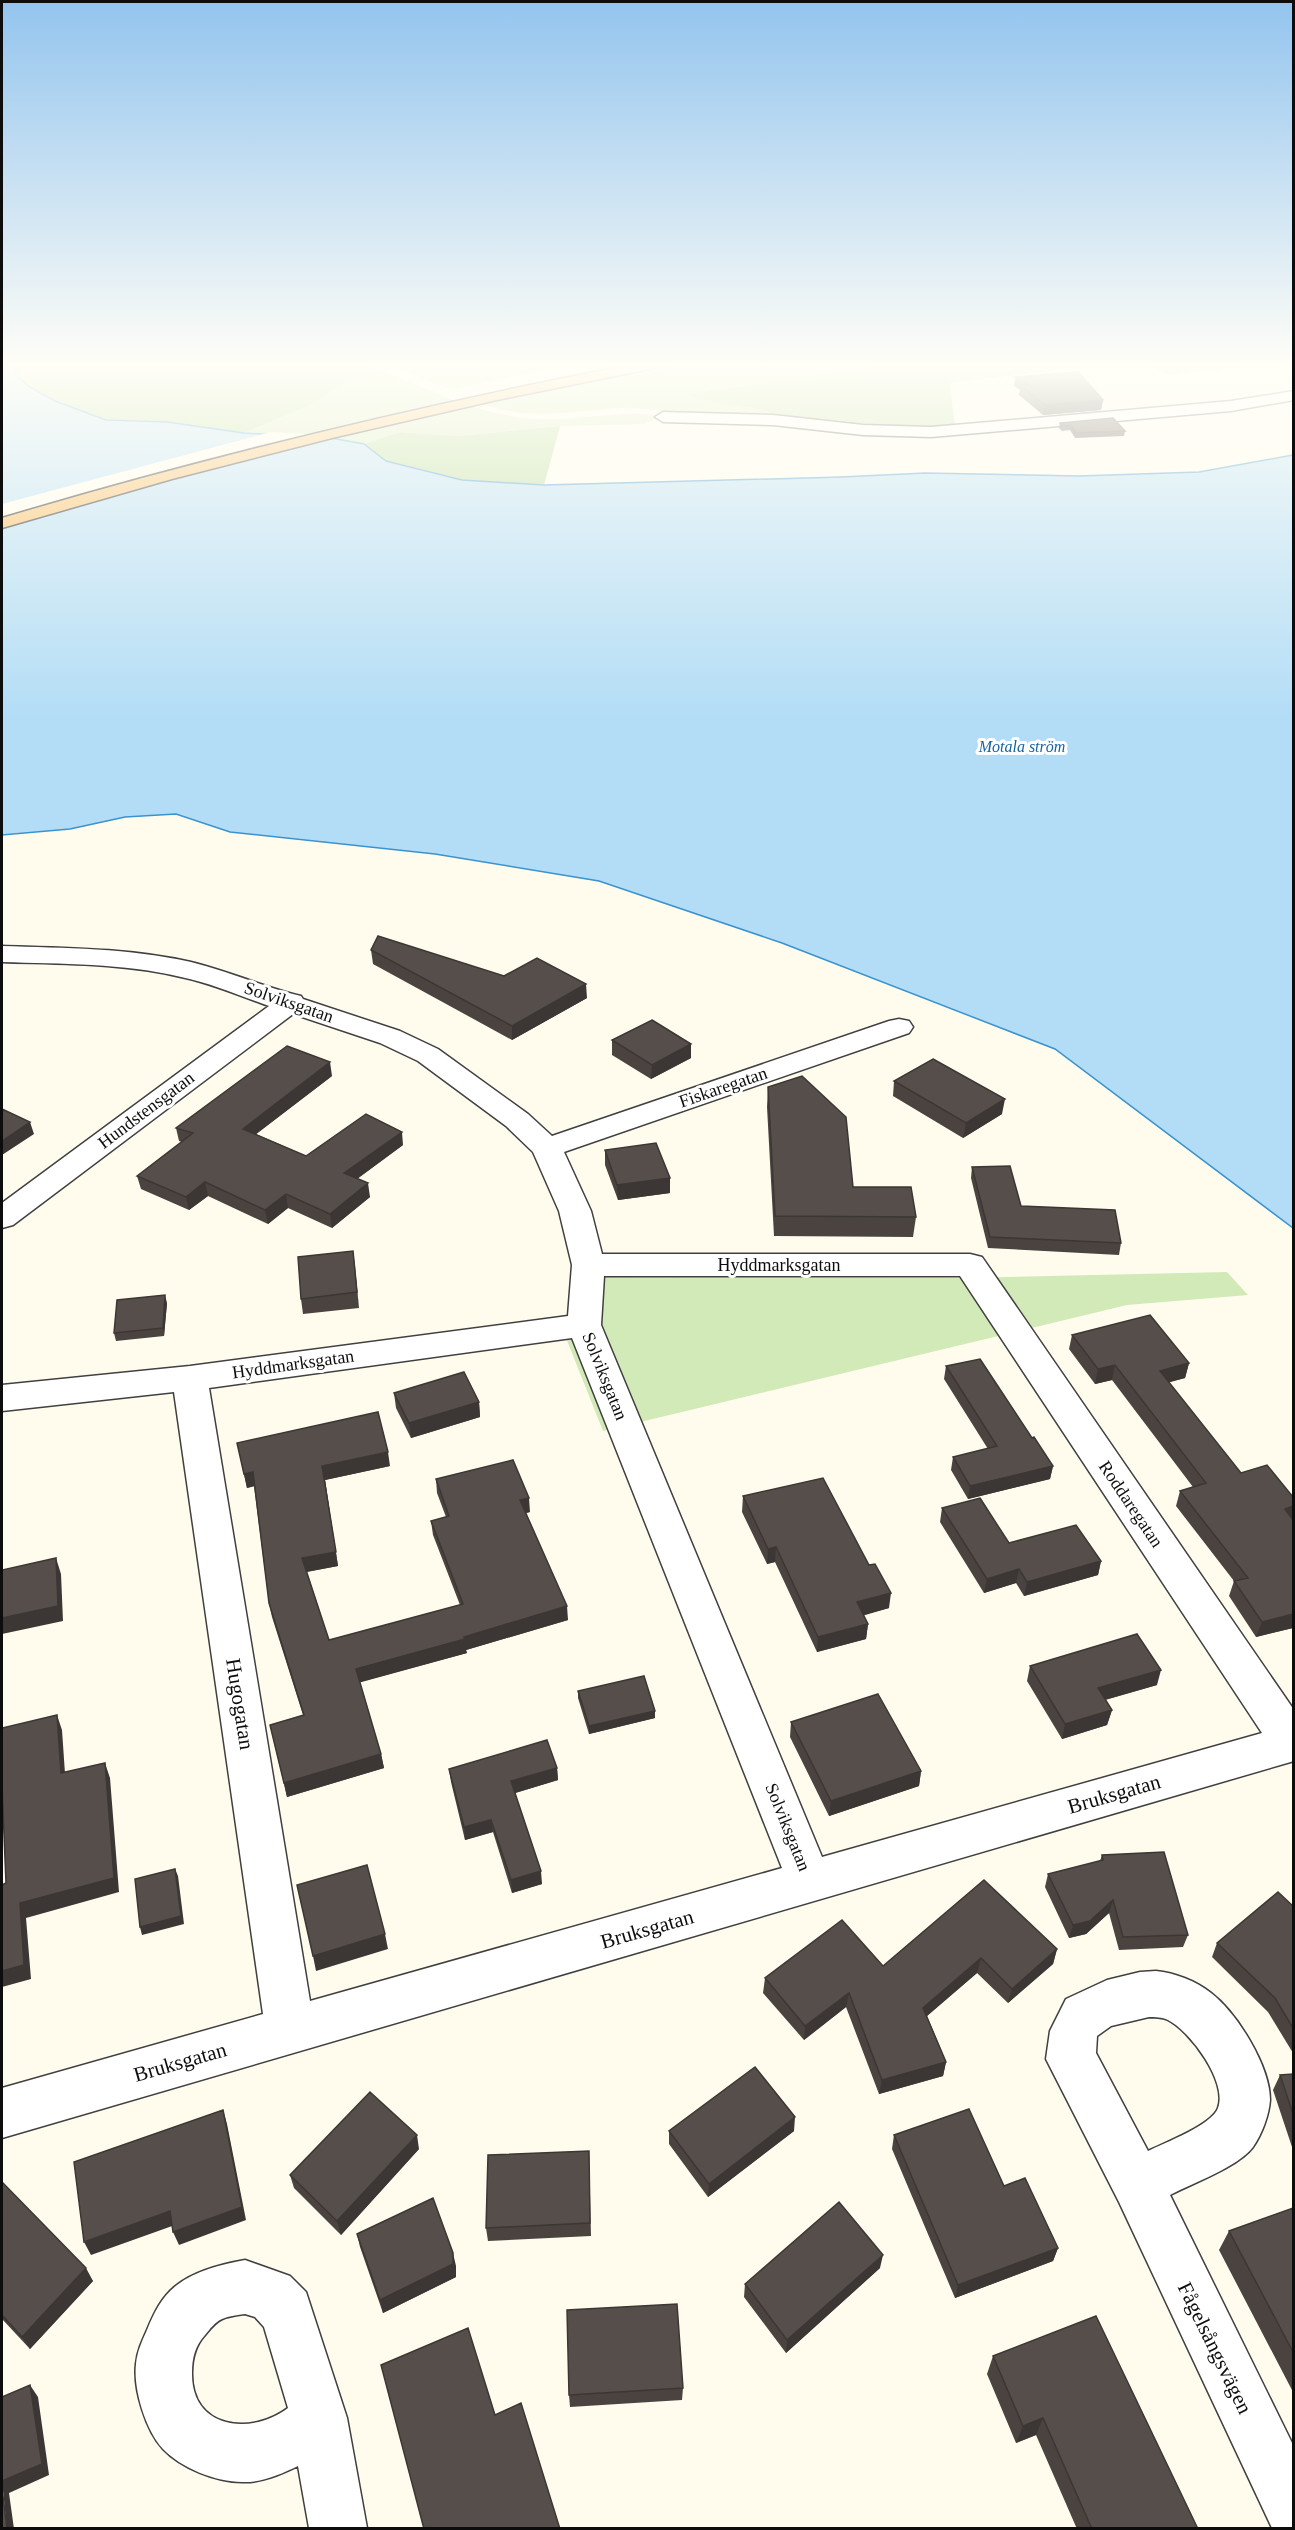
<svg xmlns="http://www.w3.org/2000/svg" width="1295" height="2530" font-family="Georgia,serif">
	<rect width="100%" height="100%" fill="#fffcee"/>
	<path fill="#d2e9b8" d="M426,362H579L451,390L400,369Z
		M687,362H916L689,394L698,399L758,409L799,420C756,415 714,412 671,412C656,412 641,407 625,408C574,410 531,422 480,403Z
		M385,372C434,392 482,416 535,419C577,422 618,409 659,416L644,424L560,426L458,436L400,432L364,444L331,438L244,433L315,403L342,384Z
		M1227,1272L1248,1295L1127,1305L603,1431L564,1333L579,1277L966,1278Z"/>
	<path fill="#b5da97" d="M77,362L234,364L241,362H354L385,372L342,384L315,403L244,433L167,422L106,420L55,401L28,386L14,373L16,369C36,365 57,364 77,362Z
		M916,362H1120L950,383L955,427L878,430L799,420L758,409L698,399L688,394Z
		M1144,362H1286L1169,375Z
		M560,426L544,485L462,480L386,461L364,444L400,432L458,436Z"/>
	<path fill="#b3ddf6" stroke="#3993ce" stroke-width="1.5" d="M2,362H77C57,364 36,365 16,369L14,373L28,386L55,401L106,420L167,422L244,433L331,438L364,444L386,461L462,480L544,485L841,477L925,473L1079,476L1199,472L1293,455V1228L1055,1049L782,943L599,881L435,854L230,832L176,814L125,817L70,829L2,835Z"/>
	<path fill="#fffcee" d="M271,432L339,436L189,475L2,529V504Z"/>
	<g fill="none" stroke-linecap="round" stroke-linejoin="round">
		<g stroke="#404040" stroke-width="3">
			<path id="minor" d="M1294,391V400L1231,411L931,437L863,435L773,425L663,422L655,417L663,412L773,415L863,425L931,427L1231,401Z
				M2,946C65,948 129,948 191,962C228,971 264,987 301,996L303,999L400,1031L438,1049L528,1114L552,1136L889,1021L899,1019L909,1021L913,1027L909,1033L564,1152L591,1211L602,1254H970L982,1257L1294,1710V1761L2,2138V2088L263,2014L174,1392L2,1411V1385L190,1366L568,1316L572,1265L559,1211L533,1152L506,1126L418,1061L380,1043L293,1014L13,1225L2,1228V1203L269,1006C240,996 211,983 181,977C123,963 61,964 2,962ZM604,1276H960L1262,1733L822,1857L601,1325ZM572,1338L782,1868L310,2001L209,1388Z
				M1156,1971C1175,1973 1196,1981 1211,1993C1237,2013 1270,2066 1270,2100C1269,2115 1262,2134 1253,2147C1238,2167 1193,2183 1170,2195L1294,2447V2528H1272L1119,2202L1046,2059L1050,2031L1066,1999L1107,1980L1140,1972ZM1149,2017C1155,2017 1162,2017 1168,2020C1190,2031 1228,2082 1218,2108C1212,2125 1164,2143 1148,2151L1096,2053L1097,2036L1111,2026Z
				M245,2260L290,2276L306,2292L347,2418L367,2528H309L298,2466C281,2474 262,2483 242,2482C216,2482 181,2468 163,2449C146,2431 133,2389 136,2364C137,2352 142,2341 147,2330C154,2313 162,2296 177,2285C195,2271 222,2264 245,2260ZM245,2314L255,2317L264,2327L288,2408C251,2436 191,2429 192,2373C192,2358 195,2346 205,2335C210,2329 215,2322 222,2319C229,2316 238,2315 245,2314Z"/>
		</g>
		<g stroke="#1e1e1e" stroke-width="3">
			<path id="trunk" d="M644,362H672L665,366L497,400L332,438L172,479L2,528V518C213,455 427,404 644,362Z"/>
		</g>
		<use href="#minor" fill="#fff" fill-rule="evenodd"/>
		<use href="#trunk" fill="#f7b95d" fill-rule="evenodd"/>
	</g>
	<path fill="#4a4340" d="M1015,377L1103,400L1101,410L1043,415L1019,395L1020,390L1014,386Z
		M1060,423L1125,431L1124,436L1075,438L1070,430L1062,431L1059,428Z
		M371,950L504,976L587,998L512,1040L373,964Z
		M612,1040L691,1044V1058L651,1079L612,1055Z
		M332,1076L256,1134L306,1156L403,1145L357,1179L370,1197L332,1228L288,1208L268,1224L208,1196L189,1210L141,1189L137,1176L182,1142L179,1141L176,1128Z
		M894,1081L1002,1114L963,1138L893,1096Z
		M768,1087L853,1187L916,1217L913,1237L774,1236L767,1107Z
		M605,1150L670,1178V1193L618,1200L605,1165Z
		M972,1167L1021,1206L1121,1243L1119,1255L988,1248L971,1178Z
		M353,1251L359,1308L303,1314L301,1299Z
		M167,1303L164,1336L116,1341L114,1333Z
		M1072,1335L1189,1363L1185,1378L1169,1382L1293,1628L1256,1637L1229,1596L1234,1581L1176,1506L1180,1491L1193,1487L1112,1380L1095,1384L1069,1349Z
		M946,1366L1032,1438L1053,1466L1050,1479L968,1499L951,1470L953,1457L988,1449L944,1379Z
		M394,1393L479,1402L480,1417L411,1438L396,1408Z
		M237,1443L390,1466L325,1480L338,1566L307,1572L329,1640L460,1605L433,1535L431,1521L446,1517L437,1493L436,1479L530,1512L526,1513L568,1620L466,1650L467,1653L360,1682L381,1754L384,1768L287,1797L270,1725L303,1715L272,1617L269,1603L254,1486L247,1488Z
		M743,1496L889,1608L863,1615L868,1624L866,1639L817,1652L775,1562L767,1564L742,1512Z
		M942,1508L1009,1543L1101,1561L1098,1575L1024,1596L1016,1583L984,1593L940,1522Z
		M1030,1666L1157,1685L1105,1700L1112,1710L1107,1725L1062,1739L1027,1681Z
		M578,1691L655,1711V1718L589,1734L578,1698Z
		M791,1722L921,1771L919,1786L829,1816L790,1737Z
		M557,1768L558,1780L515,1793L542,1884L512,1893L493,1832L465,1840L451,1782L449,1769Z
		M1102,1855L1188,1935L1183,1947L1119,1950L1109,1913L1086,1934L1069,1938L1045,1887L1048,1874L1100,1861Z
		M1293,1906V2053L1268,2012L1212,1957L1217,1943Z
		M1057,1949L1053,1964L1008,2003L977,1973L927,2016L946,2062L943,2076L879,2094L846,2007L804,2040L763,1993L765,1978Z
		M1293,2074V2150L1273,2090L1280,2075Z
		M669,2131H794L708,2197L669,2144Z
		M894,2135L1004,2186L1058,2248L1053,2261L955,2298L892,2149Z
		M419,2149L341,2235L294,2188L290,2175Z
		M589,2151L591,2236L488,2241L486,2228Z
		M2,2182L93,2281L30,2349L2,2319Z
		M1293,2208V2392L1219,2250L1229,2231Z
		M357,2234L456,2266V2277L383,2313L360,2247Z
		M880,2268L786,2353L744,2297L745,2284Z
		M993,2356L1198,2529H1077L1036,2435L1016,2443L987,2374Z
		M683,2388L682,2400L570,2407L569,2395Z"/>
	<path fill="#3c3734" d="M1103,400L1101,410L1043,415L1045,405Z
		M586,984L587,998L512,1040V1026Z
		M691,1044V1058L651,1079L652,1065Z
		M330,1062L332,1076L246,1142L243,1129Z
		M1005,1099L1002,1114L963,1138L966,1123Z
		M30,1122L34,1134L2,1155V1141Z
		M402,1132L403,1145L346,1187L344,1173Z
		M670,1178V1193L618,1200L617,1185Z
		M205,1182L208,1196L189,1210L186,1197Z
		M368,1183L370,1197L332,1228L330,1214Z
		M286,1194L288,1208L268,1224L265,1210Z
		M353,1251L355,1266L359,1308L357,1292Z
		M165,1295L167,1303L164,1336L163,1328Z
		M1189,1363L1185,1378L1156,1386L1160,1371Z
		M1115,1365L1112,1380L1095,1384L1098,1369Z
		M479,1402L480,1417L411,1438L409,1423Z
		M388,1452L390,1466L325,1480L338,1566L305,1572L302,1558L322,1466Z
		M1053,1466L1050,1479L968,1499L970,1486Z
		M253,1472L255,1486L247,1488L244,1474Z
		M529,1498L530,1512L521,1514L520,1500Z
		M1293,1506V1520L1285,1509Z
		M776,1547L775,1562L767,1564L768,1549Z
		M56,1558L61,1574L63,1621L2,1634V1618Z
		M1101,1561L1098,1575L1024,1596L1027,1582Z
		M1019,1569L1016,1583L984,1593L987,1579Z
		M891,1593L889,1608L855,1618L857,1602Z
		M567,1606L568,1620L466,1650L467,1653L358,1683L356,1669Z
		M1293,1614V1628L1256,1637L1262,1622Z
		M868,1624L866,1639L817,1652L818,1637Z
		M1161,1670L1157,1685L1094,1703L1098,1688Z
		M1112,1710L1107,1725L1062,1739L1065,1724Z
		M655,1711V1718L589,1734V1726Z
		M57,1715L62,1730L66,1788L61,1773Z
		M381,1754L384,1768L287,1797L284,1783Z
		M105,1763L110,1778L119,1892L26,1918L31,1979L2,1987V1971L20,1903Z
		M557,1768L558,1780L512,1794L511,1781Z
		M921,1771L919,1786L829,1816L831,1801Z
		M491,1820L493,1832L465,1840L464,1827Z
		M175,1869L178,1876L184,1924L142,1935L140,1927Z
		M541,1871L542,1884L512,1893L511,1880Z
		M1113,1900L1109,1913L1086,1934L1069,1938L1073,1925Z
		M385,1934L388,1949L316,1971L313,1956Z
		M1057,1949L1053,1964L1008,2003L1012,1989Z
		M981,1958L977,1973L920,2022L923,2008Z
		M849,1993L846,2007L804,2040L805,2026Z
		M946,2062L943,2076L879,2094L882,2080Z
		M223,2110L227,2124L246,2220L179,2245L173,2232Z
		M795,2117L794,2131L708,2197L709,2184Z
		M417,2135L419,2149L341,2235L337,2221Z
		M170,2211L175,2225L91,2255L84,2242Z
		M1058,2248L1053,2261L955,2298L958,2285Z
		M453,2253L456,2266V2277L383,2313L380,2300Z
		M883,2255L880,2268L786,2353L787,2340Z
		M86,2268L93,2281L30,2349L22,2337Z
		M30,2385L38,2397L49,2475L9,2493L14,2529H7L2,2481Z
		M1043,2418L1036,2435L1016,2443L1023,2426Z"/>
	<path fill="#564e4a" stroke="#3c3734" stroke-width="1.5" d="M1078,372L1103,400L1045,405L1020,385H1028L1015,377Z
		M1113,418L1125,431L1076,433L1071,425L1063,426L1060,423Z
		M378,936L504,976L537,958L586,984L512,1026L371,950Z
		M652,1020L691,1044L652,1065L612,1040Z
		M287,1046L330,1062L243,1129L306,1156L366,1114L402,1132L344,1173L368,1183L330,1214L286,1194L265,1210L205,1182L186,1197L137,1176L193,1133L176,1128Z
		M933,1059L1005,1099L966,1123L894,1081Z
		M802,1076L846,1117L853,1187H911L916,1217L775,1216L768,1087Z
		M2,1109L30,1122L2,1141Z
		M656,1143L670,1178L617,1185L605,1150Z
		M1010,1166L1021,1206L1115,1210L1121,1243L990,1237L972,1167Z
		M353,1251L357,1292L301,1299L298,1257Z
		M165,1295L163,1328L114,1333L117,1300Z
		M1150,1315L1189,1363L1160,1371L1241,1473L1267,1465L1293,1497V1506L1285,1509L1293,1520V1614L1262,1622L1234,1581L1248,1578L1180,1491L1206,1483L1115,1365L1098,1369L1072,1335Z
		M980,1359L1032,1438L1034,1437L1053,1466L970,1486L953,1457L997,1446L946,1366Z
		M464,1372L479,1402L409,1423L394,1393Z
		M378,1412L388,1452L322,1466L336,1552L302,1558L329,1640L463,1604L431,1521L449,1516L436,1479L513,1460L529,1498L520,1500L567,1606L464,1637L465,1639L356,1669L381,1754L284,1783L270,1725L304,1715L269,1603L253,1472L244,1474L237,1443Z
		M823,1478L869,1565L875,1564L891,1593L857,1602L868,1624L818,1637L776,1547L768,1549L743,1496Z
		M980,1498L1009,1543L1076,1525L1101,1561L1027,1582L1019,1569L987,1579L942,1508Z
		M56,1558L58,1606L2,1618V1570Z
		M1137,1634L1161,1670L1098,1688L1112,1710L1065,1724L1030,1666Z
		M644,1676L655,1711L589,1726L578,1691Z
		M878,1694L921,1771L831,1801L791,1722Z
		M57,1715L61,1773L105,1763L114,1878L20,1903L24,1965L2,1971V1885L6,1883L2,1786V1728Z
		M547,1740L557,1768L511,1781L541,1871L511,1880L491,1820L464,1827L449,1769Z
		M1164,1852L1188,1935L1123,1937L1113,1900L1090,1921L1073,1925L1048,1874L1103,1860L1102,1855Z
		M367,1865L385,1934L313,1956L297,1885Z
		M175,1869L181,1916L140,1927L135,1879Z
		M984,1880L1057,1949L1012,1989L981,1958L923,2008L946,2062L882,2080L849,1993L805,2026L765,1978L842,1920L883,1966Z
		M1278,1892L1293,1906V2028L1275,1998L1217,1943Z
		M755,2067L795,2117L709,2184L669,2131Z
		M1293,2074V2114L1280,2075Z
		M370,2092L417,2135L337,2221L290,2175Z
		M969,2109L1004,2186L1025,2178L1058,2248L958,2285L894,2135Z
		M223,2110L242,2207L173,2232L170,2211L84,2242L74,2162Z
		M589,2151L590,2223L486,2228L488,2155Z
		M2,2182L86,2268L22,2337L2,2315Z
		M433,2198L453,2253V2264L380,2300L357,2234Z
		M839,2202L883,2255L787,2340L745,2284Z
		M1293,2208V2352L1229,2231Z
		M677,2304L683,2388L569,2395L567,2310Z
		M1096,2316L1198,2529H1092L1043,2418L1023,2426L993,2356Z
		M468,2328L495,2415L521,2403L560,2529H424L381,2365Z
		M30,2385L42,2464L2,2481V2397Z
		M2,2488L7,2529H2Z"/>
	<linearGradient id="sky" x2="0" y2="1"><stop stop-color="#93c4ee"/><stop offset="0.51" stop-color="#fffef7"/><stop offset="1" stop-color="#fffef7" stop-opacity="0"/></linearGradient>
	<rect width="1295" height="716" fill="url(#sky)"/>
	<g text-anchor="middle" stroke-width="6" stroke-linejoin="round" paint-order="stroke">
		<g font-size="16" font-style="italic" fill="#1664a0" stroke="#fff">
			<text x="1022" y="752">Motala ström</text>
		</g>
		<g font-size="18" fill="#0d0d0d" stroke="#fff">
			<text transform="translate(289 1002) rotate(19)" y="6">Solviksgatan</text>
			<text transform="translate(723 1087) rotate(-19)" y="6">Fiskaregatan</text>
			<text transform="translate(146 1110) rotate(-37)" y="6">Hundstensgatan</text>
			<text x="779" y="1271">Hyddmarksgatan</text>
			<text transform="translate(293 1364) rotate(-8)" y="6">Hyddmarksgatan</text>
			<text transform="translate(605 1376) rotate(68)" y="6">Solviksgatan</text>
			<text transform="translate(1131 1504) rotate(56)" y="6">Roddaregatan</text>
			<text transform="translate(788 1827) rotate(68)" y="6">Solviksgatan</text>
		</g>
		<g font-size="21" fill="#0d0d0d" stroke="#fff">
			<text transform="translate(240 1704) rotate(81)" y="7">Hugogatan</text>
			<text transform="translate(1114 1794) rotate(-16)" y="7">Bruksgatan</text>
			<text transform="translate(647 1929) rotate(-16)" y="7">Bruksgatan</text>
			<text transform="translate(180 2062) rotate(-16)" y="7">Bruksgatan</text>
			<text transform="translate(1215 2348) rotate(64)" y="7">Fågelsångsvägen</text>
		</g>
	</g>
	<rect width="1295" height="2530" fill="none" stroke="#0d0d0d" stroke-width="6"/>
</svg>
